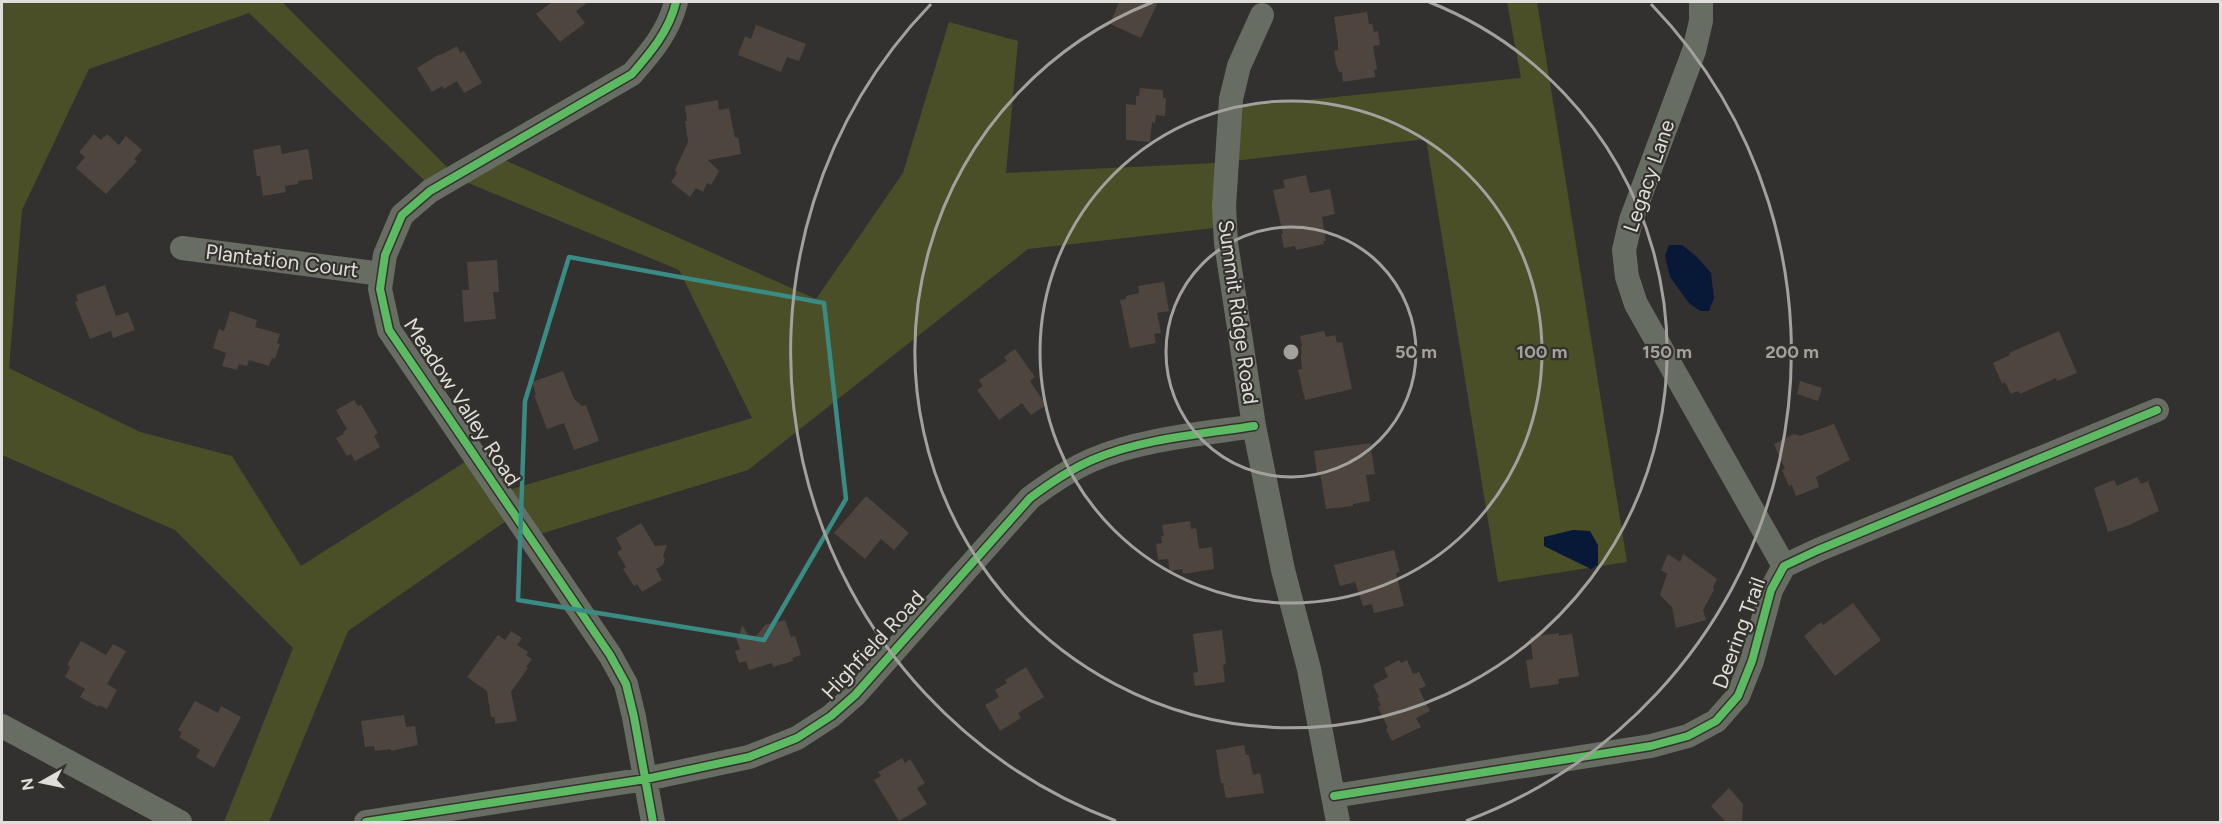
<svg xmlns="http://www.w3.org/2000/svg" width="2222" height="824" font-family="Figtree,sans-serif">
	<rect width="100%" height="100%" fill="#33312f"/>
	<path fill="#4a4f27" d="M2,2H282L448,168L425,181L249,13L89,69L22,210L9,368L140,432L232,456L301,566L465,462L489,496L752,418L679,270L461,180L500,158L816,299L903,173L949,22L1018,41L1006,173L1216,163L1214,228L1028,249L748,470L537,535L506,521L348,631L269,822H224L293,648L175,530L2,455Z
		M1507,2H1537L1627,562L1498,582L1426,139L1233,161L1239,107L1521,78Z"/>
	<path fill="#081837" d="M1669,245H1682L1696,256L1711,273L1714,298L1709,311H1700L1689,303L1670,277L1665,256Z
		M1573,530L1590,531L1598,545V565L1591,569L1544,546V537Z"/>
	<path fill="#4e453e" d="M552,2H588L576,11L585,23L560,42L536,14Z
		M1119,2H1158L1141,38L1110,24Z
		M1367,12L1369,24H1372L1374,32L1378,31L1380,45L1373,46L1377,69L1374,70L1375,77L1343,82L1342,72H1339L1336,64L1334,51L1338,50V42L1334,17Z
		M756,25L806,44L799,61L787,57L781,72L738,55L745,36L751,39Z
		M457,46L460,53L464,51L482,83L464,93L457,81L444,89L442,86L432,92L417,68L440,54L441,55Z
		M1140,88L1163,90V98H1166L1165,116L1156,115L1155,123L1152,122L1150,142L1126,140V104L1136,105V96H1139Z
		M718,100L719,110L729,108L735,138L738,137L741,154L708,160L719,171L711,185L707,183L703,192L696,188L690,197L671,182L677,173L675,170L688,142L685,121H687L685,106Z
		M94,134L101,140L107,134L119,145L126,136L142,150L134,159L137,161L106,194L76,168L85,157L79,152Z
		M280,145L282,154L308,149L313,179L298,181V184L285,186L286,192L263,196L260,176H257L253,150Z
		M1306,175L1310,193L1330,189L1335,214L1322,217L1326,241H1323L1324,244L1296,250L1295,246L1284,248L1281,234H1283L1273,190L1285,188L1283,180Z
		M497,260L499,292H493L496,319L464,322L462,290H469L467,262Z
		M1164,282L1169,311L1157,313L1161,333L1154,334L1156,343L1130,348L1120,300L1126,299V296L1139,293L1138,286Z
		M105,285L116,316L128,312L135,330L113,338L111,331L90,339L75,302L78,301L76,295Z
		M230,311L257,320L255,327L280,334L277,343L280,344L275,359L272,358L269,366L249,360L247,366L239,364L237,370L222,366L226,353L213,348L219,329L224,331Z
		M1324,331L1326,337L1335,335L1337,343L1342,342L1352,389L1305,400L1298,370L1302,369L1300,348L1302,346L1300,336Z
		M2059,331L2077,373L2057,381L2056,378L2020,394L2018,391L2011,394L2005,382L2002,384L1993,363L2010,355L2009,353Z
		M1015,349L1035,377L1030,381L1046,405L1031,415L1022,403L999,420L977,390L983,386L979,380L1007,361L1004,357Z
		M563,371L574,399L582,406L586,405L599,441L574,450L564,423L547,429L534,395H536L532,382Z
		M1800,381L1822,388L1818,401L1797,394Z
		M354,400L358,406L361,405L378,433L374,436L380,447L355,461L351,454L347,456L336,438L344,434L343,432L347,429L336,410Z
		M1834,424L1850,460L1816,477L1819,487L1796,496L1792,485L1789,486L1782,470L1785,469L1774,444L1794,434L1800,436Z
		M1370,443L1375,474L1366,475L1370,501L1353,504V506L1326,509L1320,473H1317L1314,451Z
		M2137,477L2141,484L2148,481L2159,511L2127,526L2108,532L2094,488L2114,480L2117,486Z
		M866,496L909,533L894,550L881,539L865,559L834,533Z
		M1190,521L1191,529L1196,528L1199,549L1212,547L1214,569L1183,574L1182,569L1170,571L1168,559L1158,560L1156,544L1162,543L1161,536H1164L1162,525Z
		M641,523L655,546L667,545L663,556L665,559L663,565L656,569L662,580L642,592L637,584L634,586L623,569L626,567L617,552L622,549L616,538Z
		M1394,550L1400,572L1396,573L1404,606L1374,613L1372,604L1363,606L1355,582L1340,586L1334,565Z
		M1668,554L1680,562L1683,554L1717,579L1713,588L1714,590L1703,610L1706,620L1676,628L1672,607L1660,595L1667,574L1661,570Z
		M1853,603L1881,640L1835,676L1804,636L1821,622L1823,625Z
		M785,620L791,637L795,636L801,655L792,658L793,661L773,667L772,663L749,670L746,661L739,663L735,651L740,649L736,638L739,637L742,625L752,641L765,625Z
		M1222,630L1226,664L1223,665L1225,682L1195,686L1193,673L1198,672L1193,634Z
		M511,631L522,638L517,645L528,652L526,655L532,659L526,667L528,668L511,692L517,721L495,724V717H491L487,691L467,677L498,635L505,640Z
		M1559,633V636L1572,634L1579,676L1558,679L1559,684L1530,688L1526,660L1533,659L1530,637Z
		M81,641L106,655L113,644L126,651L107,684L117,690L107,709L99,705L98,707L80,697L85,689L65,677L70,667L67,665Z
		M1399,660L1401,663L1407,660L1413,674L1419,672L1426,686L1419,689L1430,711L1416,718L1421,727L1392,741L1386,729L1388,728L1378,707L1381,705L1377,698L1379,697L1373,685L1388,677L1384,668Z
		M1026,667L1044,697L1018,713L1021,718L1000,731L985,705L999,697L995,690L1007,683L1005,680Z
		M195,701L218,713L221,706L241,717L214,768L196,757L200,750L179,737L182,732L178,730Z
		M404,715L406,727L415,726L418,745L391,751V749L375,751L374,746L365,747L361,721Z
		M1244,745L1246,755H1249L1253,775L1260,773L1264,793L1226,798L1223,783H1221L1216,750Z
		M902,758L905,763L910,759L925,783L917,788L927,804L899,821L874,780L881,776L878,772Z
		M1729,788L1743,804L1742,822H1726L1711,806Z"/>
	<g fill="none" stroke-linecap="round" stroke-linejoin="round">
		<path stroke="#686d63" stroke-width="24" d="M1701,2V21L1694,51L1631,220L1624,250L1627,277L1636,304L1784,566
			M1262,15L1239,66L1231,99L1224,206L1226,243L1254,426L1283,570L1309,669L1338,822
			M182,248L382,274
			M2,726L180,822
			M1334,796L1651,746L1688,736L1716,721L1738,696L1752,661L1771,590L1784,566L1818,550L2157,410
			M366,822L646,779L749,757L797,738L831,716L855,695L1030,498C1050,483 1069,470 1092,460C1140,439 1202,434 1254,426
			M653,822L634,717L626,684L610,655L389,330L380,289L385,255L402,215L430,191L632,74C651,52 669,31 676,2"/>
		<g stroke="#35322d" stroke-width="11">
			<path id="cycleway" d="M1334,796L1651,746L1688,736L1716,721L1738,696L1752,661L1771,590L1784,566L1818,550L2157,410
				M366,822L646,779L749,757L797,738L831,716L855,695L1030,498C1050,483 1069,470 1092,460C1140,439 1202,434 1254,426
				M653,822L634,717L626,684L610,655L389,330L380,289L385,255L402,215L430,191L632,74C651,52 669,31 676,2"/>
		</g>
		<use href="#cycleway" stroke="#5cba63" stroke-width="8"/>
	</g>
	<path fill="none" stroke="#398b84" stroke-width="4.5" stroke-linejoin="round" d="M569,257L824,303L846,499L764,640L518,600L525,401Z"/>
	<g fill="none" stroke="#a3a19e" stroke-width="3">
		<circle cx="1291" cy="352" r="125"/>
		<circle cx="1291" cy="352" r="251"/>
		<path d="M1429 2A376 376 0 1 1 1153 2"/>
		<path d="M1116 821A501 501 0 0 1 931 4M1651 4A501 501 0 0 1 1466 821"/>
	</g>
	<g text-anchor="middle" stroke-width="4.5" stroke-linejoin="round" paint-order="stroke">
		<g font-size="21" fill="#dfdeda" stroke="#35322d">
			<text transform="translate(1649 176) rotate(-71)" y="7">Legacy Lane</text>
			<text transform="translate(282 261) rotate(7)" y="7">Plantation Court</text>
			<text transform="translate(1238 312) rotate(82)" y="7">Summit Ridge Road</text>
			<text transform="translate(462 402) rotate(57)" y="7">Meadow Valley Road</text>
			<text transform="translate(1739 633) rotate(-70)" y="7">Deering Trail</text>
			<text transform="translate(873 645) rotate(-47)" y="7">Highfield Road</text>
		</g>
	</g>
	<circle cx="1291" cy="352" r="9" fill="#a3a19e" stroke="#35322d" stroke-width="3"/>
	<g font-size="18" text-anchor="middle" font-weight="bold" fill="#a3a19e" stroke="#35322d" stroke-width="4.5" stroke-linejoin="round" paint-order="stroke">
		<text x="1416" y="358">50 m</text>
		<text x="1542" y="358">100 m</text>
		<text x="1667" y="358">150 m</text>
		<text x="1792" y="358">200 m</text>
	</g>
	<rect width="2222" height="824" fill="none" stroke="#dfdeda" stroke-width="6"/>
	<g transform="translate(42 782) rotate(261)" stroke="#35322d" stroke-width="4.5" paint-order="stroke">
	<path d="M0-4.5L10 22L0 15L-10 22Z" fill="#dfdeda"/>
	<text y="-9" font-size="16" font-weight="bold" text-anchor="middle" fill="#dfdeda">N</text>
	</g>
</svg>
